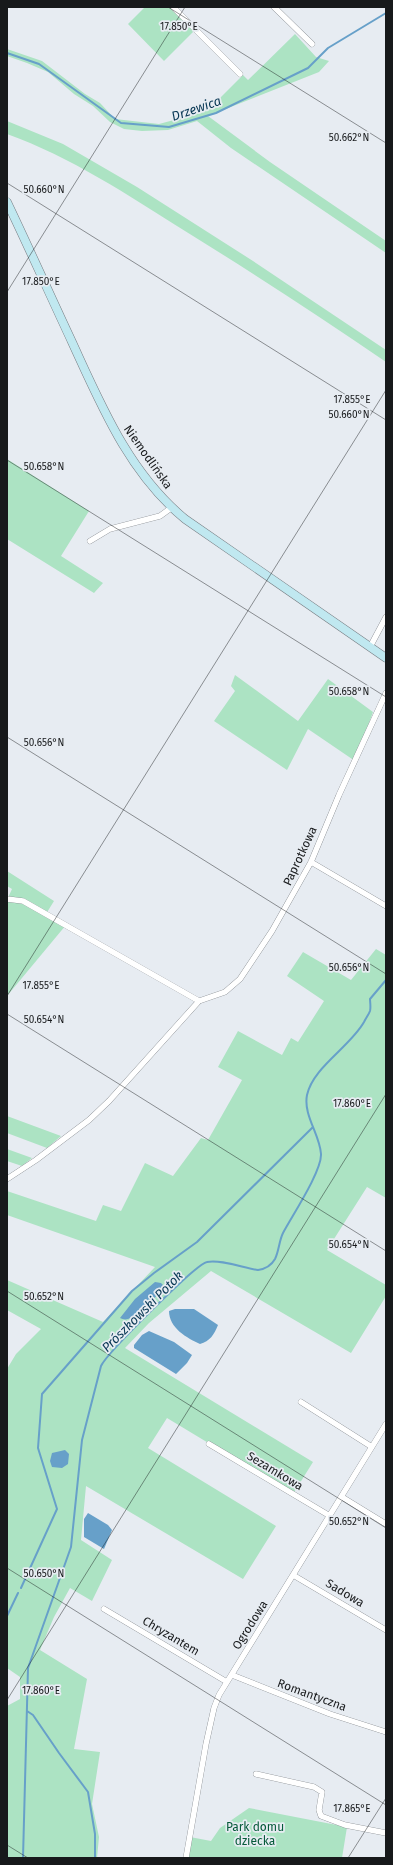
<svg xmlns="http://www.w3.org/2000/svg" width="393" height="1865" font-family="'Fira Sans',sans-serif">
	<rect width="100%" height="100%" fill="#e7ecf2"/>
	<path fill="#ace3c3" d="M145,7H173L196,29L164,61L128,24Z
		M295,34L316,57L329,61L319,72L208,116L270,162L386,241V253L231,148L197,121L168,130L142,131L124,129L110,122L93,106L74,94L48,72L27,63L7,56V49L42,61L85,94L100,103L115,119L159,124L200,113L211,107L243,75L248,80Z
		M7,121L63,144L137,187L253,261L386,350V362C320,317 253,273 185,231C128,195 71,157 7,134Z
		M7,459L89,511L61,556L103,583L94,593L7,539Z
		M235,675L298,721L328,679L373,712L355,761L308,729L287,770L214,721L235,691L231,686Z
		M7,871L54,901L46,914L66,925L7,996V900L12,889L7,886Z
		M376,949L386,955V1198L367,1187L327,1250L386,1285V1296L351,1353L211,1271L149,1323L125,1348L313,1462L293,1494L167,1418L148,1448L276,1526L243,1579L86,1486L81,1540L112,1560L92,1601L70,1588L54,1617L40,1650L87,1679L74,1749L100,1752L92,1804L99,1837L97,1858H7V1706L20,1699V1677L7,1668V1369L16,1354L41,1329L7,1310V1280L103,1322L155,1267L7,1215V1191L96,1221L103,1205L121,1211L145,1163L173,1176L201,1138L208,1140L242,1080L218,1067L238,1031L282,1055L291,1038L298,1042L324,1001L287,976L303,952L351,980Z
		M7,1116L61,1136L47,1148L7,1133Z
		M7,1149L32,1158L22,1166L7,1161Z
		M249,1808L347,1827L342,1858H186L190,1837L211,1841L220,1828Z"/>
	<path fill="#67a0c9" d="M155,1282L161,1283L164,1286C156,1297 134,1326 120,1318L135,1299Z
		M175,1309H194L218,1325C214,1335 210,1341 200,1344C187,1338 169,1328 169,1311Z
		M149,1331L174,1342L192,1355L187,1363L176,1374L134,1348V1345L142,1335Z
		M65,1450L69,1454L68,1464L62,1468L52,1467L50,1461L52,1453Z
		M88,1513L108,1525L112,1530L104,1549L84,1537V1519Z"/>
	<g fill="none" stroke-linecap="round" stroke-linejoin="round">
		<path stroke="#67a0c9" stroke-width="2" d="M7,53L39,64L121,123L169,127L216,113L308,68L328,48L386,13
			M21,1588L57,1509L38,1448L42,1394L132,1291L154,1273L197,1242L313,1127
			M7,1616L18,1593
			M27,1711L33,1715L59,1753L88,1792L95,1834V1858
			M23,1858L28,1668L71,1547L82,1440L101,1366C107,1353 196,1264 207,1262C220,1259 244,1268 258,1270C265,1269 271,1266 275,1259C279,1251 279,1241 283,1233C292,1216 322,1171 321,1154C320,1135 303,1115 307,1095C313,1067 350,1047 364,1022C366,1018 369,1014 370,1011C371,1007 370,1002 370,999L386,980"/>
		<g stroke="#767b80" stroke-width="6">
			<path id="street" d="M173,7L240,74
				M274,7L312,44
				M90,541L110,529L160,516L171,508
				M370,647L386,617
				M311,862L386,906
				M7,899L23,901L199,1001
				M7,1179L36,1160L89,1120L109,1101L199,1001L225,992L240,979L272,931L311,862L339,795L386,693
				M301,1402L372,1447
				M209,1444L330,1516
				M342,1497L386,1524
				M293,1575L386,1630
				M104,1609L227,1682
				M232,1675L330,1714L386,1732
				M256,1774L314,1787L322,1792L319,1810L321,1816L345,1825L386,1833
				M186,1858L206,1744L214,1708L219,1695L386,1424"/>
		</g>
		<g stroke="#767b80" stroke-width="9">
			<path id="secondary" d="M7,202C29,248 50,295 72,342C101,405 129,473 185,519L386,658"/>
		</g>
		<use href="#street" stroke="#fff" stroke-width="5.5"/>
		<use href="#secondary" stroke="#c0e8f0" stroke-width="8"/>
	</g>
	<path fill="none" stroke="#17191b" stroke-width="1" stroke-opacity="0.45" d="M168,7L386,143M7,183L386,420M7,292L185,7M7,460L386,697M7,737L386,974M7,996L386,390M7,1014L386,1251M7,1291L386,1528M7,1568L386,1805M7,1700L386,1094M7,1845L28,1858M348,1858L386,1798"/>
	<g text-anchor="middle" stroke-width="3.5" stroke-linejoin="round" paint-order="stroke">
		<g font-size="12" fill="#17191b" stroke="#e7ecf2">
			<text transform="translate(148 457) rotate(55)" y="4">Niemodlińska</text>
			<text transform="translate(300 856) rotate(-65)" y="4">Paprotkowa</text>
			<text transform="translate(275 1471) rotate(31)" y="4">Sezamkowa</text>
			<text transform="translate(345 1593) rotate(31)" y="4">Sadowa</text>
			<text transform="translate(250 1625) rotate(-58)" y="4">Ogrodowa</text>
			<text transform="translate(171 1636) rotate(31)" y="4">Chryzantem</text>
			<text transform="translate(312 1695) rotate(20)" y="4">Romantyczna</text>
		</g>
		<g font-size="12" fill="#055a39" stroke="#e7ecf2">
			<text x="255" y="1831">Park domu<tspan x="255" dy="14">dziecka</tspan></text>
		</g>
		<g font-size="13" font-style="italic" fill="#083754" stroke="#e7ecf2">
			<text transform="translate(196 108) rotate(-19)" y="5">Drzewica</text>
			<text transform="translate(142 1311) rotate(-45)" y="5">Prószkowski Potok</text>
		</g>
	</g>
	<g font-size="10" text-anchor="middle" fill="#17191b" stroke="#e7ecf2" stroke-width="3.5" stroke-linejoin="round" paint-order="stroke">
		<text x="179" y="30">17.850°E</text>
		<text x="349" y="141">50.662°N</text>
		<text x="44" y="193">50.660°N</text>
		<text x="41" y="285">17.850°E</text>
		<text x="352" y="403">17.855°E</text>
		<text x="349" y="418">50.660°N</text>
		<text x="44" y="470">50.658°N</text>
		<text x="349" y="695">50.658°N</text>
		<text x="44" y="746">50.656°N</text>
		<text x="349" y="971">50.656°N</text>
		<text x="41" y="989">17.855°E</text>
		<text x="44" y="1023">50.654°N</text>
		<text x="352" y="1107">17.860°E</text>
		<text x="349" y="1248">50.654°N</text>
		<text x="44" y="1300">50.652°N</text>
		<text x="349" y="1525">50.652°N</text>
		<text x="44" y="1577">50.650°N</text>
		<text x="41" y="1694">17.860°E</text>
		<text x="352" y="1812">17.865°E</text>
	</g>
	<rect width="393" height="1865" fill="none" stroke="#17191b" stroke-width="16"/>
</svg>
